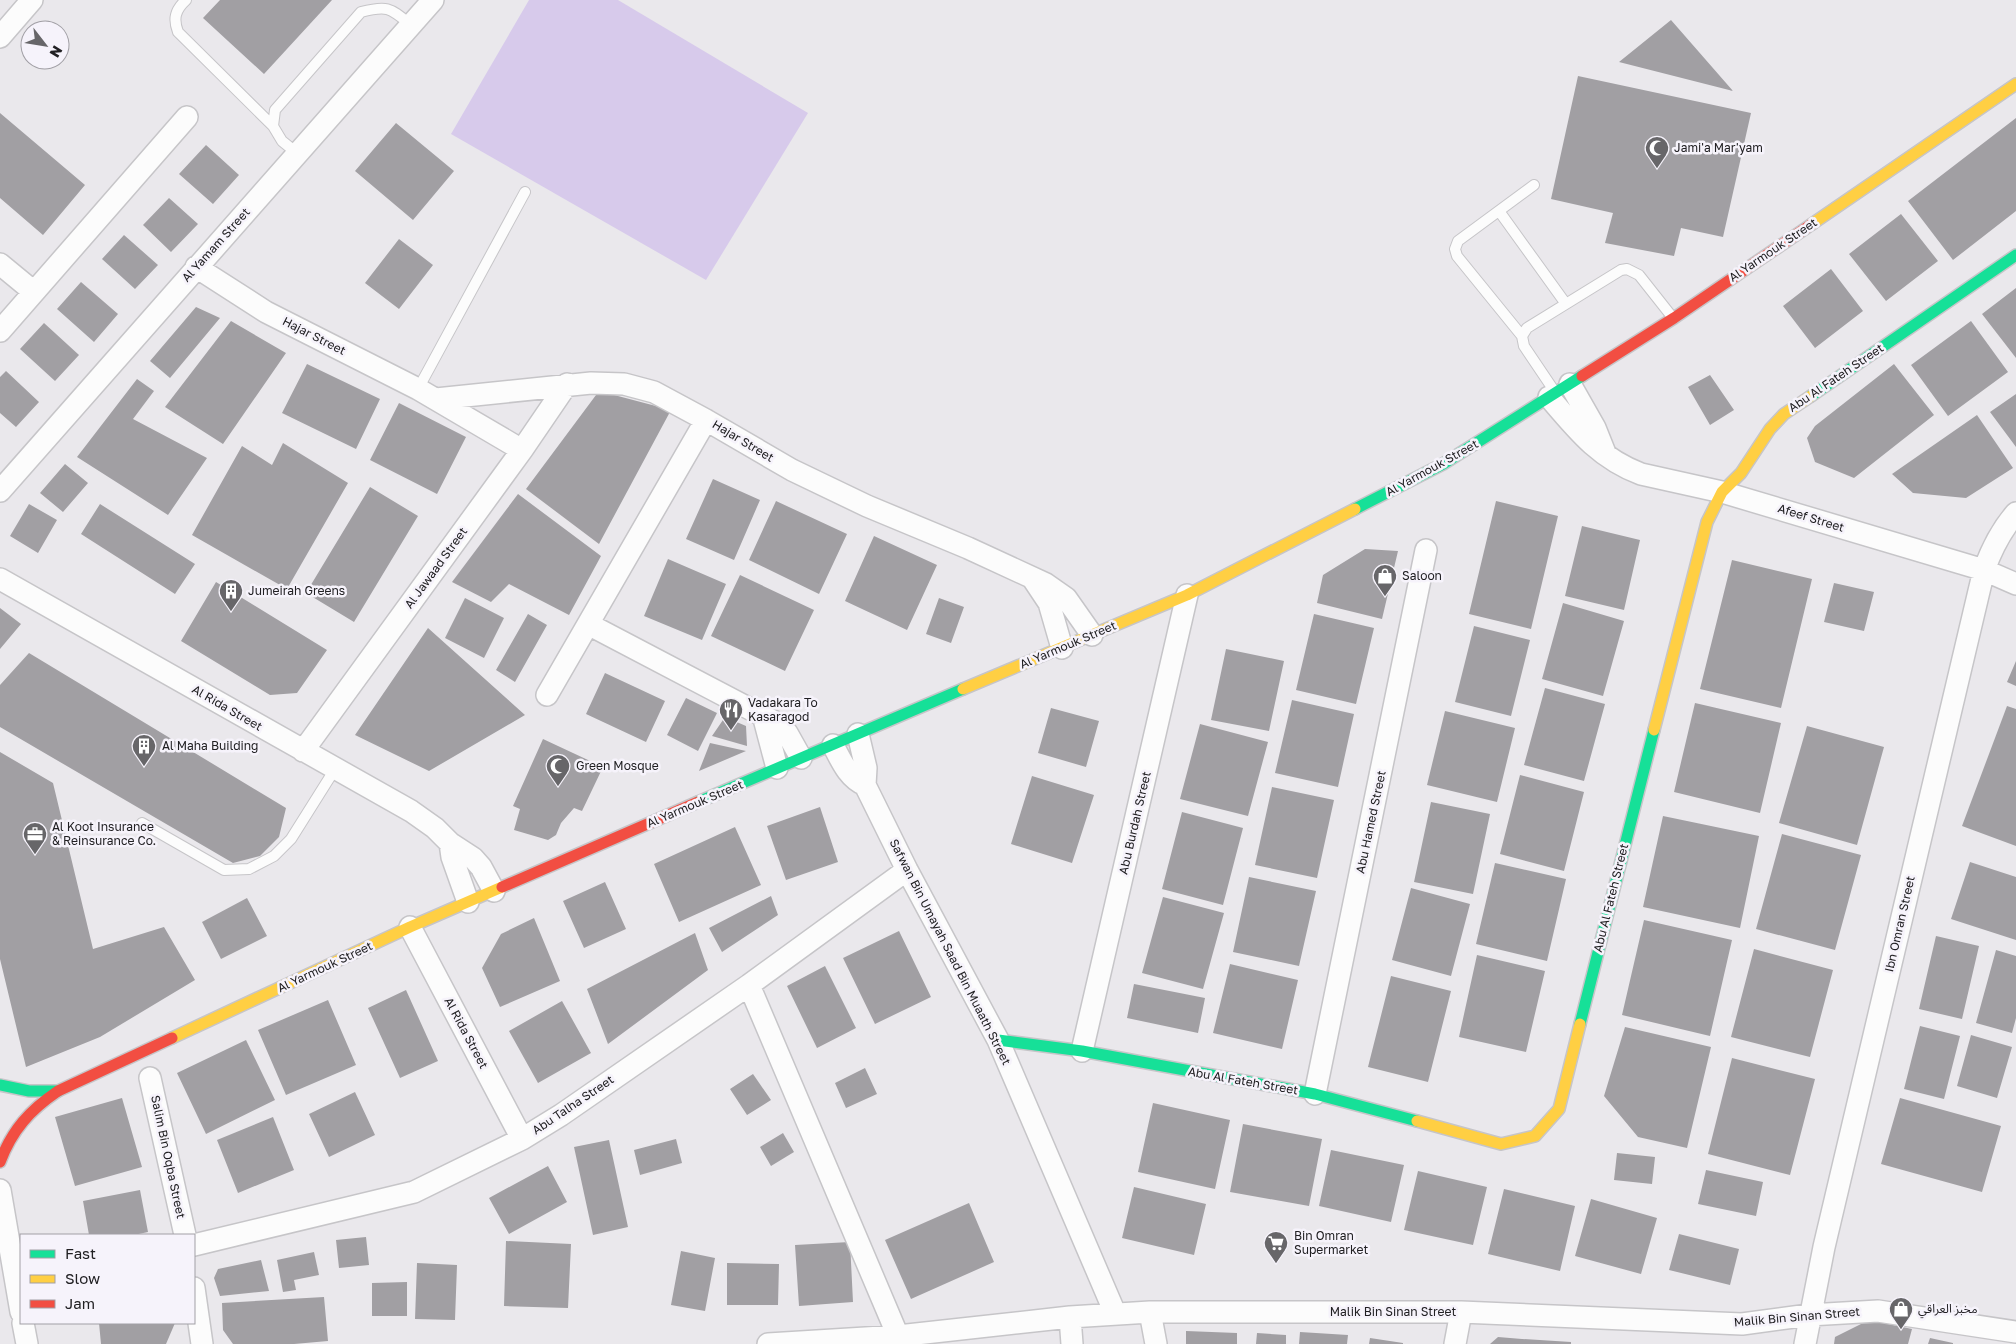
<svg xmlns="http://www.w3.org/2000/svg" width="2016" height="1344" font-family="'Golos Text','Noto Sans Arabic',sans-serif">
	<rect width="100%" height="100%" fill="#eae8ec"/>
	<path fill="#d7caeb" d="M529,0H618L808,113L706,280L451,134Z"/>
	<path fill="#a19fa3" d="M220,0H332L264,74L203,18Z
		M1671,20L1733,91L1619,62Z
		M1578,76L1751,113L1723,237L1681,228L1674,256L1605,243L1613,213L1551,199Z
		M0,113L85,185L43,235L0,198Z
		M2016,118V211L1953,260L1908,201Z
		M396,123L454,171L413,220L355,171Z
		M206,145L239,175L213,204L179,174Z
		M169,198L198,224L171,252L143,225Z
		M1901,214L1938,261L1886,301L1849,254Z
		M124,235L158,265L135,289L102,259Z
		M399,239L433,265L399,309L365,283Z
		M1831,269L1863,311L1815,348L1783,306Z
		M81,282L118,314L94,342L57,309Z
		M2016,288V358L1982,314Z
		M196,307L220,318L170,378L150,361Z
		M231,321L286,353L223,444L165,407Z
		M1971,321L2008,372L1948,416L1911,365Z
		M44,323L79,355L55,381L20,349Z
		M307,364L380,399L356,449L282,413Z
		M1894,364L1934,415L1854,478L1815,462L1807,438L1815,426Z
		M6,371L39,402L16,427L0,413V377Z
		M1710,375L1734,410L1710,425L1688,387Z
		M137,379L154,391L133,419L207,458L168,515L77,457Z
		M599,391L671,410L599,544L526,489Z
		M2016,394V447L1990,412Z
		M399,403L466,437L437,494L370,460Z
		M1977,415L2013,468L1966,498L1913,493L1892,474Z
		M283,443L348,483L287,589L192,535L242,446L272,465Z
		M65,464L88,483L63,512L40,493Z
		M713,479L760,500L734,560L686,539Z
		M370,487L418,516L354,622L306,593Z
		M518,494L601,556L569,615L509,584L491,602L452,582Z
		M776,501L847,534L819,594L749,560Z
		M1496,501L1558,516L1531,629L1469,614Z
		M29,504L57,520L38,553L10,536Z
		M100,504L195,564L175,594L81,534Z
		M1582,526L1640,540L1624,610L1565,596Z
		M874,536L937,565L907,630L845,601Z
		M1365,549L1398,551L1382,619L1317,603L1323,575Z
		M668,559L726,584L702,640L644,616Z
		M1732,560L1812,579L1781,708L1700,689Z
		M740,575L814,610L785,671L711,636Z
		M216,582L327,650L297,693L270,695L181,641Z
		M1834,583L1874,592L1864,631L1824,622Z
		M465,598L504,618L484,658L445,638Z
		M939,598L964,607L951,643L926,634Z
		M1563,603L1624,621L1603,696L1542,679Z
		M0,608L21,624L0,649Z
		M528,614L547,625L515,682L496,670Z
		M1314,614L1374,628L1356,704L1296,690Z
		M1474,626L1530,640L1511,716L1455,702Z
		M428,628L525,715L429,771L355,735Z
		M1226,649L1284,661L1269,731L1211,720Z
		M29,653L286,808L279,837L260,856L233,863L0,727V685Z
		M2016,661V686L2007,682Z
		M605,673L665,701L646,742L586,714Z
		M1545,688L1605,704L1584,781L1524,765Z
		M686,698L717,713L698,751L667,735Z
		M1292,700L1354,714L1338,787L1275,773Z
		M1695,703L1781,723L1760,813L1674,792Z
		M2007,706L2016,709V846L1962,826Z
		M1051,708L1099,721L1086,767L1038,753Z
		M1445,711L1515,728L1497,802L1427,785Z
		M725,717L746,726L747,746L712,736Z
		M1200,724L1268,742L1248,816L1180,799Z
		M1807,726L1884,747L1857,845L1779,823Z
		M543,739L603,767L582,811L574,808L561,823L556,835L548,840L514,830L520,809L513,806Z
		M710,743L746,751L699,771Z
		M0,752L53,783L93,949L164,927L195,980L100,1037L26,1067L0,959Z
		M1520,775L1584,792L1564,871L1500,854Z
		M1032,776L1094,795L1072,863L1011,844Z
		M1272,787L1334,800L1317,878L1255,865Z
		M1431,802L1490,814L1473,894L1414,882Z
		M820,807L838,862L786,880L767,826Z
		M1182,812L1243,828L1223,905L1162,889Z
		M1663,816L1759,836L1740,928L1643,907Z
		M735,827L761,885L679,922L654,864Z
		M1782,834L1861,855L1835,950L1756,929Z
		M1970,862L2016,877V940L1951,919Z
		M1495,863L1566,879L1547,961L1476,944Z
		M1249,877L1316,891L1299,966L1233,952Z
		M605,882L626,929L584,948L563,901Z
		M1411,888L1470,904L1451,976L1392,960Z
		M771,896L778,915L722,952L709,928Z
		M1163,897L1224,913L1203,989L1142,973Z
		M247,898L267,936L221,959L202,922Z
		M534,918L560,981L500,1007L482,968L501,934Z
		M1644,920L1732,940L1710,1036L1622,1015Z
		M899,931L931,997L875,1024L843,958Z
		M695,933L708,970L608,1044L587,989Z
		M1936,936L1979,946L1962,1019L1919,1009Z
		M1754,949L1833,970L1810,1057L1731,1037Z
		M1996,950L2016,956V1018L2012,1033L1976,1023Z
		M1477,955L1545,971L1526,1052L1459,1037Z
		M1230,964L1298,980L1282,1049L1213,1033Z
		M825,966L856,1028L817,1048L787,986Z
		M1391,976L1451,991L1428,1082L1368,1067Z
		M1134,984L1205,998L1198,1033L1127,1018Z
		M406,990L438,1061L400,1078L368,1008Z
		M328,1000L356,1065L286,1095L258,1030Z
		M562,1001L591,1053L538,1083L509,1031Z
		M1920,1026L1960,1036L1944,1099L1904,1089Z
		M1625,1027L1711,1047L1687,1148L1638,1137L1604,1096Z
		M1971,1035L2012,1047L1997,1098L1957,1086Z
		M246,1040L275,1100L206,1134L177,1073Z
		M1732,1058L1815,1079L1790,1175L1708,1154Z
		M865,1068L877,1094L846,1108L835,1083Z
		M753,1074L771,1100L747,1115L730,1089Z
		M355,1092L375,1135L329,1157L309,1114Z
		M122,1098L142,1167L75,1186L55,1117Z
		M1900,1098L2001,1126L1982,1192L1881,1164Z
		M1153,1103L1230,1120L1215,1189L1138,1172Z
		M273,1117L294,1170L238,1193L217,1140Z
		M1243,1124L1322,1139L1309,1206L1230,1192Z
		M783,1133L794,1152L771,1166L760,1147Z
		M676,1139L682,1163L640,1175L634,1150Z
		M609,1140L628,1227L593,1235L574,1147Z
		M1331,1150L1404,1165L1391,1222L1319,1206Z
		M1617,1153L1655,1157L1652,1184L1614,1180Z
		M548,1166L567,1202L509,1234L489,1198Z
		M1706,1170L1763,1182L1756,1216L1698,1204Z
		M1418,1171L1487,1187L1473,1245L1404,1230Z
		M1134,1187L1206,1204L1194,1255L1122,1238Z
		M1504,1189L1575,1206L1560,1271L1488,1254Z
		M140,1190L148,1232L134,1235H89L83,1201Z
		M1591,1199L1657,1218L1641,1274L1575,1256Z
		M969,1203L994,1262L911,1299L885,1240Z
		M1679,1234L1739,1249L1730,1285L1669,1270Z
		M366,1237L369,1265L339,1268L336,1240Z
		M506,1241L571,1244L568,1308L504,1306Z
		M850,1242L853,1302L799,1306L795,1245Z
		M681,1251L715,1258L705,1311L671,1305Z
		M314,1252L319,1275L294,1280L296,1290L283,1292L277,1260Z
		M261,1260L269,1291L220,1296L214,1278L218,1269Z
		M417,1263L457,1265L455,1320L415,1319Z
		M727,1263L779,1264L778,1305H727Z
		M407,1282V1316H372V1283Z
		M324,1297L328,1341L294,1344H233L223,1330L222,1303Z
		M1869,1320L1912,1329L1908,1344H1834L1835,1337Z
		M99,1323H175L166,1344H101Z
		M1186,1331L1237,1333V1344H1186Z
		M1300,1332L1348,1335L1347,1344H1299Z
		M1257,1333L1286,1335V1344H1256Z
		M1498,1337L1522,1339L1571,1342V1344H1490Z
		M1370,1338L1403,1343V1344H1369Z
		M1930,1338L1953,1343V1344H1928Z"/>
	<g fill="none" stroke-linecap="round" stroke-linejoin="round">
		<g stroke="#c6c5c8" stroke-width="12">
			<path id="lane" d="M186,0C175,10 173,19 178,32L273,126
				M298,154L282,141L273,126L275,110L361,12C388,5 390,8 411,25
				M1499,211L1566,304
				M1522,336L1457,256L1455,249L1458,241L1534,185
				M418,389L525,192
				M1555,392L1524,346L1522,336L1527,328L1621,270L1627,269L1639,275L1673,318
				M142,823L224,870L249,869L274,856L291,839L335,769"/>
		</g>
		<g stroke="#c6c5c8" stroke-width="24">
			<path id="street" d="M0,37L32,0
				M0,264L34,292
				M196,267L266,312L418,389L522,450
				M0,331L187,117
				M1570,384L1595,428L1605,453
				M1549,397C1577,430 1599,458 1641,474L1722,492L1984,570L2016,584
				M436,399L591,383L624,384L654,392L706,420L792,470L867,506L968,548L1046,584L1066,598L1092,635
				M0,491L433,0
				M0,579L411,811L435,828L450,843L473,858L481,867L494,891
				M1033,579L1049,603L1062,648
				M588,624L773,721L787,733L801,758
				M547,695L706,420
				M763,715L777,768
				M858,734L866,768L865,785L907,870L998,1040L1115,1313
				M833,745C841,760 848,778 865,785
				M303,751L522,450L567,384
				M450,843L452,857L468,902
				M410,927L522,1139
				M749,985L898,1336V1344
				M1082,1051L1187,595
				M150,1078L185,1235
				M1315,1094L1426,550
				M0,1190L21,1312
				M194,1245L414,1192L522,1139L561,1115L749,985L907,870
				M194,1288L202,1344
				M1150,1312L1156,1344
				M1070,1317L1072,1344
				M23,1323L27,1344
				M768,1344L898,1336L1070,1317L1150,1312H1461L1742,1324L1809,1315L1878,1311L2016,1332
				M1455,1344L1461,1312
				M1805,1344L1824,1247L1984,570C1992,548 2001,530 2016,513"/>
		</g>
		<g stroke="#c6c5c8" stroke-width="14">
			<path id="fast" d="M1811,396L2016,255
				M1355,509L1443,464L1582,376
				M698,802L963,689
				M1580,1024L1654,730
				M998,1040L1082,1051L1315,1094L1417,1121
				M0,1085L29,1091H58"/>
		</g>
		<g stroke="#c6c5c8" stroke-width="14">
			<path id="slow" d="M1812,224L2016,84
				M963,689L1187,595L1355,509
				M1654,730L1707,522L1722,492L1741,473L1770,429L1784,414L1811,396
				M172,1038L410,927L502,887
				M1417,1121L1501,1144L1535,1136L1559,1109L1580,1024"/>
		</g>
		<g stroke="#c6c5c8" stroke-width="14">
			<path id="jam" d="M1582,376L1674,318L1812,224
				M502,887L698,802
				M0,1162C12,1130 30,1110 58,1091L172,1038"/>
		</g>
		<use href="#lane" stroke="#fcfcfc" stroke-width="10"/>
		<use href="#street" stroke="#fcfcfc" stroke-width="21"/>
		<use href="#fast" stroke="#16e098" stroke-width="11"/>
		<use href="#slow" stroke="#ffcf43" stroke-width="11"/>
		<use href="#jam" stroke="#f24e42" stroke-width="11"/>
	</g>
	<defs>
		<g id="mosque-pin" transform="scale(1.25)"><path d="M0 17L-7.5 6A9.5 9.5 0 1 1 7.5 6Z" fill="#676669" stroke="#f6f3fb"/><path d="M3.5-4.9A6 6 0 1 0 3.5 4.9A5 5 0 1 1 3.5-4.9Z" fill="#fff"/></g>
		<g id="shop-pin" transform="scale(1.25)"><path d="M0 17L-7.5 6A9.5 9.5 0 1 1 7.5 6Z" fill="#676669" stroke="#f6f3fb"/><path d="M-5-2.5h2.3a2.7 3.5 0 0 1 5.4 0H5L5.5 6h-11ZM-1.5-2.5h3a1.5 2.3 0 0 0-3 0Z" fill="#fff"/></g>
		<g id="building-pin" transform="scale(1.25)"><path d="M0 17L-7.5 6A9.5 9.5 0 1 1 7.5 6Z" fill="#676669" stroke="#f6f3fb"/><path d="M-4-6H4V6H1V3H-1V6H-4ZM-2.5-4.3h1.7v1.8h-1.7ZM.8-4.3h1.7v1.8H.8ZM-2.5-1h1.7V.8h-1.7ZM.8-1h1.7V.8H.8Z" fill="#fff"/></g>
		<g id="restaurant-pin" transform="scale(1.25)"><path d="M0 17L-7.5 6A9.5 9.5 0 1 1 7.5 6Z" fill="#676669" stroke="#f6f3fb"/><path d="M-5-6h1v4h1v-4h1v4h1v-4h1v5L-1.5 .5V6h-2V.5L-5-1ZM5-6V6H3V1.5H1.5Q1.5-4 5-6Z" fill="#fff"/></g>
		<g id="office-pin" transform="scale(1.25)"><path d="M0 17L-7.5 6A9.5 9.5 0 1 1 7.5 6Z" fill="#676669" stroke="#f6f3fb"/><path d="M-6-3h4V-5.5h4V-3h4V5H-6ZM-1-4.5V-3h2v-1.5ZM-6 0V1H6V0Z" fill="#fff"/></g>
		<g id="supermarket-pin" transform="scale(1.25)"><path d="M0 17L-7.5 6A9.5 9.5 0 1 1 7.5 6Z" fill="#676669" stroke="#f6f3fb"/><path d="M-6-5.5h2.5l.6 2H6L4.5 2H-2.5L-4.4-4H-6ZM-1.5 3.2a1.3 1.3 0 1 0 .1 0ZM3 3.2a1.3 1.3 0 1 0 .1 0Z" fill="#fff"/></g>
	</defs>
	<g fill-rule="evenodd">
		<use href="#mosque-pin" x="1657" y="148"/>
		<use href="#shop-pin" x="1385" y="576"/>
		<use href="#building-pin" x="231" y="591"/>
		<use href="#restaurant-pin" x="731" y="710"/>
		<use href="#building-pin" x="144" y="746"/>
		<use href="#mosque-pin" x="558" y="766"/>
		<use href="#office-pin" x="35" y="834"/>
		<use href="#supermarket-pin" x="1276" y="1243"/>
		<use href="#shop-pin" x="1901" y="1309"/>
	</g>
	<g text-anchor="middle" stroke-width="5" stroke-linejoin="round" paint-order="stroke">
		<g font-size="12" fill="#212023" stroke="#f6f3fb" text-anchor="start">
			<text x="1674" y="152">Jami'a Mar'yam</text>
			<text x="1402" y="580">Saloon</text>
			<text x="248" y="595">Jumeirah Greens</text>
			<text x="748" y="707">Vadakara To<tspan x="748" dy="14">Kasaragod</tspan></text>
			<text x="162" y="750">Al Maha Building</text>
			<text x="576" y="770">Green Mosque</text>
			<text x="52" y="831">Al Koot Insurance<tspan x="52" dy="14">&amp; Reinsurance Co.</tspan></text>
			<text x="1294" y="1240">Bin Omran<tspan x="1294" dy="14">Supermarket</tspan></text>
			<text x="1918" y="1313">مخبز العراقي</text>
		</g>
		<g font-size="12" fill="#212023" stroke="#f6f3fb">
			<text transform="translate(216 245) rotate(-48)" y="4">Al Yamam Street</text>
			<text transform="translate(1773 250) rotate(-34)" y="4">Al Yarmouk Street</text>
			<text transform="translate(314 336) rotate(27)" y="4">Hajar Street</text>
			<text transform="translate(1836 378) rotate(-34)" y="4">Abu Al Fateh Street</text>
			<text transform="translate(743 441) rotate(31)" y="4">Hajar Street</text>
			<text transform="translate(1432 468) rotate(-29)" y="4">Al Yarmouk Street</text>
			<text transform="translate(1811 518) rotate(17)" y="4">Afeef Street</text>
			<text transform="translate(436 568) rotate(-54)" y="4">Al Jawaad Street</text>
			<text transform="translate(1068 645) rotate(-23)" y="4">Al Yarmouk Street</text>
			<text transform="translate(227 708) rotate(30)" y="4">Al Rida Street</text>
			<text transform="translate(695 804) rotate(-23)" y="4">Al Yarmouk Street</text>
			<text transform="translate(1371 822) rotate(-78)" y="4">Abu Hamed Street</text>
			<text transform="translate(1135 823) rotate(-77)" y="4">Abu Burdah Street</text>
			<text transform="translate(1611 898) rotate(-76)" y="4">Abu Al Fateh Street</text>
			<text transform="translate(1900 924) rotate(-77)" y="4">Ibn Omran Street</text>
			<text transform="translate(950 952) rotate(63)" y="4">Safwan Bin Umayah Saad Bin Muaath Street</text>
			<text transform="translate(325 967) rotate(-25)" y="4">Al Yarmouk Street</text>
			<text transform="translate(466 1033) rotate(62)" y="4">Al Rida Street</text>
			<text transform="translate(1243 1081) rotate(10)" y="4">Abu Al Fateh Street</text>
			<text transform="translate(573 1105) rotate(-34)" y="4">Abu Talha Street</text>
			<text transform="translate(168 1157) rotate(78)" y="4">Salim Bin Oqba Street</text>
			<text x="1393" y="1316">Malik Bin Sinan Street</text>
			<text transform="translate(1797 1317) rotate(-5)" y="4">Malik Bin Sinan Street</text>
		</g>
	</g>
	<rect x="20" y="1234" width="175" height="90" fill="#f6f3fb" stroke="#a19fa5"/>
	<rect x="30" y="1250" width="25" height="8" fill="#16e098" stroke="#a19fa5"/>
	<text x="65" y="1259" font-size="15" fill="#212023">Fast</text>
	<rect x="30" y="1275" width="25" height="8" fill="#ffcf43" stroke="#a19fa5"/>
	<text x="65" y="1284" font-size="15" fill="#212023">Slow</text>
	<rect x="30" y="1300" width="25" height="8" fill="#f24e42" stroke="#a19fa5"/>
	<text x="65" y="1309" font-size="15" fill="#212023">Jam</text>
	<g transform="translate(45 45) rotate(121)"><circle r="24" fill="#f6f3fb" stroke="#a19fa5"/>
	<path d="M0-4L9 19L0 12L-9 19Z" fill="#676669"/>
	<text y="-8" font-size="14" font-weight="bold" text-anchor="middle" fill="#212023">N</text>
	</g>
</svg>
